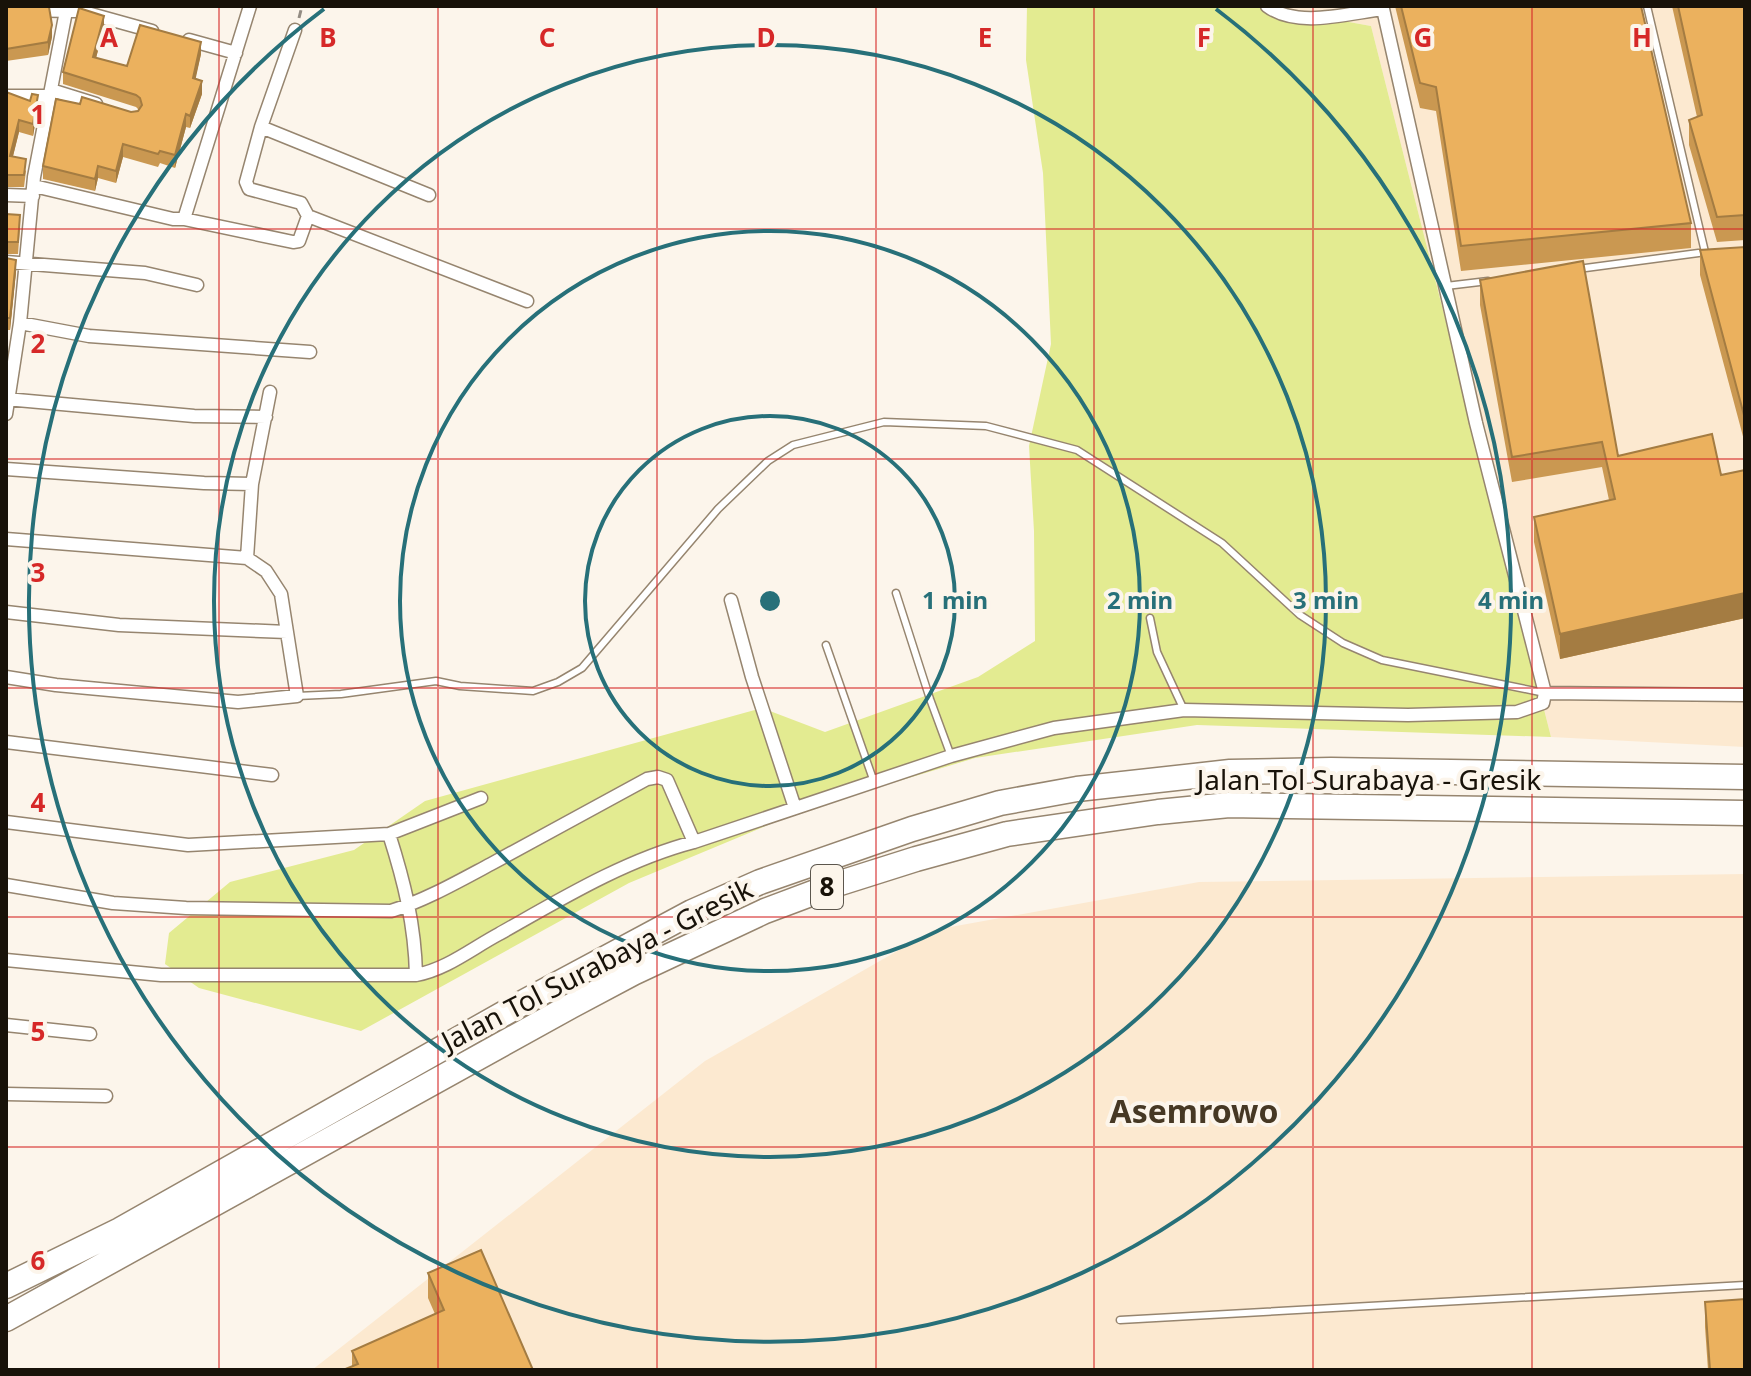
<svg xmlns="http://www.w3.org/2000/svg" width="1751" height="1376" font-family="'Noto Sans',sans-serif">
	<rect width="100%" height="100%" fill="#fcf5eb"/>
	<path fill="#fce9d0" d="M1261,6H1745V747L1551,737L1371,26Z
		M1745,874V1370H312L705,1061L934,930L1199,882Z"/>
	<path fill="#e3eb91" d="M1027,6H1261L1371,26L1551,737L1197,725L975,758L809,808L629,883L361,1031L199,988L165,964L169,933L230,882L354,850L425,801L762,708L825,732L978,677L1035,641L1034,531L1029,446L1051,344L1043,173L1026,60Z"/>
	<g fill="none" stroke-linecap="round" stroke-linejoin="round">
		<g stroke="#96856f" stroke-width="9">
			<path id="service" d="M1647,6L1705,252
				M1578,269L1706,252
				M1446,286L1488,281
				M896,593L930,699L951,756
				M1150,618L1157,652L1184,710
				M826,645L874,782
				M297,696L341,694L436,681L460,686L533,691L558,682L582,668L718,509L768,461L793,445L884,422L986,426L1077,450L1222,543L1300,615L1343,643L1382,660L1545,693
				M1120,1320L1745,1285"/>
		</g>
		<g stroke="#96856f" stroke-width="15">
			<path id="minor" d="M6,10L80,11L152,31
				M189,40L236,53
				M51,90L96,104
				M6,96H47
				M261,127L429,195
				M34,186L173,219H184L250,6
				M6,195L33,196
				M308,216L527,301
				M184,219L293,242L299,241L308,216L301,203L249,189L246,182L261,127L295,30
				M6,262L145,273L197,285
				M20,323L89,336L310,352
				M6,399L194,416L266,417
				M6,414L20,323L34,177L67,6
				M6,469L204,483L252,484
				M6,539L247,558
				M731,600L752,677L795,808
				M6,612L119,625L287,632
				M6,677L56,685L238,702L297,696L281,594L266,571L247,558L252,484L270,392
				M1545,693L1745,695
				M6,742L272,775
				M6,822L188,845L389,834L481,798
				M389,834C404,881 415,925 416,975
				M6,885L113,903L186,908L391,911C426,900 459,881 491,864C543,836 595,807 647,779L658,777L667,780L694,842
				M6,960L161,975H416C447,969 471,949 499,934C561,899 625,860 694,842L951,756L1054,728L1184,710L1408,715L1517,712L1543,703L1545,693L1476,423L1383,9C1349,13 1297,29 1267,6
				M6,1025L90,1034
				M6,1094L106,1096"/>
		</g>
		<g stroke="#96856f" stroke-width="27">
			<path id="motorway" d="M6,1286L120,1230L526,1001L692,912L760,882L912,829L1000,803L1077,789L1230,772L1331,770L1745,777
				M6,1319L571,1006L633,973L765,911L837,884L916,859L1007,834L1158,812L1229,805L1745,813"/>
		</g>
		<path stroke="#938c83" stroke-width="3" stroke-dasharray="8 4" stroke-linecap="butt" d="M299,18L302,6"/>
		<use href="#service" stroke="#fff" stroke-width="6"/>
		<use href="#minor" stroke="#fff" stroke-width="12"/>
		<use href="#motorway" stroke="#fff" stroke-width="24"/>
	</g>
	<path fill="#ca9851" d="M1395,6H1641L1691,223V248L1461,271L1436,111L1420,108Z
		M1672,6H1745V240L1717,242L1689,145V120L1697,117Z
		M6,7L52,37L48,55L6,61Z
		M104,28L96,58L127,66L201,54L195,79L202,94L190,128L186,127L175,168L160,163L158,167L123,157L116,183L98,178L95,191L43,179V166L80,104L131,112L139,110L136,107L63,84V72Z
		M6,92L38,107L33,136L19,132L13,156L26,171L24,187H6Z
		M6,214L20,227L18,254H6Z
		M1745,247V444L1700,275V250Z
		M6,258L16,272L10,330H6Z
		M1480,280L1618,456L1721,475L1745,470V618L1560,659L1534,542V517L1609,500L1602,467L1512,482L1480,305Z
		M428,1273L533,1370L352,1366V1351L435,1314L428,1298Z
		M1705,1302L1745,1370H1708L1705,1327Z"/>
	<path fill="#a47c42" d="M104,16V28L93,69V57Z
		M52,25V37L48,55V42Z
		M201,42V54L193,91V78Z
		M202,81V94L190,128V116Z
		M38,95V107L33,136V124Z
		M186,114V127L175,168V155Z
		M19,120V132L10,168V156Z
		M123,144V157L116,183V171Z
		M98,166V178L95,191V179Z
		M16,260V272L10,330V318Z
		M1745,593V618L1560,659V634Z"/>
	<path fill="#ebb15e" stroke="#a47c42" stroke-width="2" d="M1401,6H1641L1691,223L1461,246L1436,87L1420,83Z
		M1678,6H1745V215L1717,217L1689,120L1702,115Z
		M6,7H49L52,25L48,42L6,49Z
		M79,8L104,16L93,57L127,66L140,25L201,42L193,78L202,81L190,116L186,114L175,155L160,151L158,154L123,144L116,171L98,166L95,179L43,166L56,99L80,104L82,97L131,112L138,111L142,105L140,98L136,95L63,72Z
		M6,92L30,101L32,94L38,95L33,124L19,120L10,156L26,159L24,175H6Z
		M6,214L20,215L18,242H6Z
		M1745,247V419L1700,250Z
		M6,258L16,260L10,318H6Z
		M1583,261L1618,456L1712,434L1721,475L1745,470V593L1560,634L1534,517L1615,499L1602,442L1512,457L1480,280Z
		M481,1250L533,1370H343L358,1364L352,1351L444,1310L428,1273Z
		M1745,1299V1370H1710L1705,1302Z"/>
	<path fill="none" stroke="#d62828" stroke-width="2" stroke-opacity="0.55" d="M219,6V1370M438,6V1370M657,6V1370M876,6V1370M1094,6V1370M1313,6V1370M1532,6V1370M6,229H1745M6,459H1745M6,688H1745M6,917H1745M6,1147H1745"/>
	<g fill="none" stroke="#277079" stroke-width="4">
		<circle cx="770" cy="601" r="185"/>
		<circle cx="770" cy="601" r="370"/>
		<circle cx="770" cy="601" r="556"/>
		<path d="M1216 9A741 741 0 1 1 324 9"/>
	</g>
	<g text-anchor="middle" stroke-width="8" stroke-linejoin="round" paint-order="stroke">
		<rect fill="#fcf5eb" stroke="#5c564d" stroke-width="2" x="811" y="865" width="32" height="44" rx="6"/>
		<g font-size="26" font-weight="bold" fill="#181209">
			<text x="827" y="896">8</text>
		</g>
		<g font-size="28" fill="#181209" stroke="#fcf5eb">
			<text x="1369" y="790">Jalan Tol Surabaya - Gresik</text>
			<text transform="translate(597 965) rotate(-27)" y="10">Jalan Tol Surabaya - Gresik</text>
		</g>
		<g font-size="32" font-weight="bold" fill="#463824" stroke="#fcf5eb">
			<text x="1194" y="1123">Asemrowo</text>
		</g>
	</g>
	<g font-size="26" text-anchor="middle" font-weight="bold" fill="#d62828" stroke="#fcf5eb" stroke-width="8" stroke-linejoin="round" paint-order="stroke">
		<text x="109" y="47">A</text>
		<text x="328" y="47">B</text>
		<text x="547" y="47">C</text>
		<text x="766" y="47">D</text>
		<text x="985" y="47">E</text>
		<text x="1204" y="47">F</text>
		<text x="1423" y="47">G</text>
		<text x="1642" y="47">H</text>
		<text x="38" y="124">1</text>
		<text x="38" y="353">2</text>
		<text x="38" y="582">3</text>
		<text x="38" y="812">4</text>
		<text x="38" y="1041">5</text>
		<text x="38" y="1270">6</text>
	</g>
	<circle cx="770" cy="601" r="12" fill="#277079" stroke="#fcf5eb" stroke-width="4"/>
	<g font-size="24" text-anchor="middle" font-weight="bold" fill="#277079" stroke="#fcf5eb" stroke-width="8" stroke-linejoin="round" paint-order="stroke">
		<text x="955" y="609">1 min</text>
		<text x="1140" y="609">2 min</text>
		<text x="1326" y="609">3 min</text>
		<text x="1511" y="609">4 min</text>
	</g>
	<rect width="1751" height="1376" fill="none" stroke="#181209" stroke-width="16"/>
</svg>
